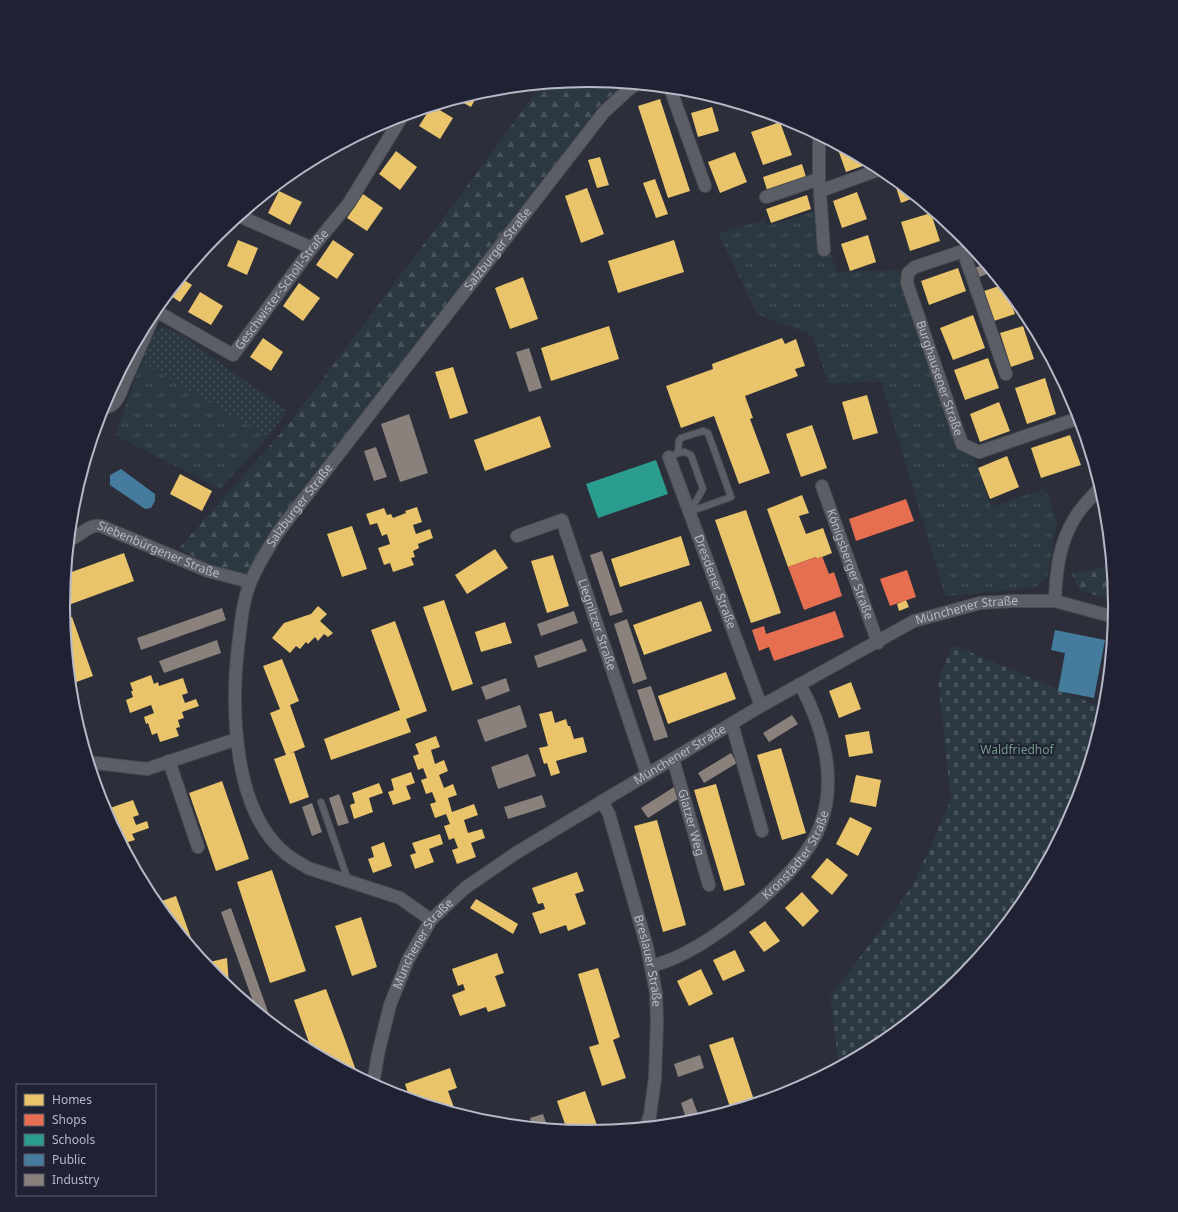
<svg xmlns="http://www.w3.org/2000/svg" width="1178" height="1212" font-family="'Noto Sans',sans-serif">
	<defs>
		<pattern id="grass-tufts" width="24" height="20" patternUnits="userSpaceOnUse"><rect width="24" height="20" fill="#2c3841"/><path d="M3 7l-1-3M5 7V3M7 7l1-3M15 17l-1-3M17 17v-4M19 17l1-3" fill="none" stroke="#48535b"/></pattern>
		<pattern id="forest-firs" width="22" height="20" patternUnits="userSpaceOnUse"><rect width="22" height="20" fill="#2c3841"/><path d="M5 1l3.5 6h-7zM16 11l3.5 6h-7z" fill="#48535b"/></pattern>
		<pattern id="cemetery-stones" width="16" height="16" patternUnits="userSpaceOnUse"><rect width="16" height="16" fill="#2c3841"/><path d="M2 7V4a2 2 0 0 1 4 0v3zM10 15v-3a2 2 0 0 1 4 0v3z" fill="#48535b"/></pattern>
		<pattern id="park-dots" width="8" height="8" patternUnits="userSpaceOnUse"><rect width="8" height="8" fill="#2c3841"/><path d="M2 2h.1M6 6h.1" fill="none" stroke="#48535b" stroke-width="1.8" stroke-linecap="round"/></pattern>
	</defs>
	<rect width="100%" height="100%" fill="#2c2e39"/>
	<path fill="url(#grass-tufts)" d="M815,211L837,272L900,270L958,445L973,455L991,507L1046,488L1057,523L1047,578L1034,588L945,596L881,382L828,383L812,335L757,314L718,233L765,220L767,226Z
		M141,362L268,437L220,489L115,435Z"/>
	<path fill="url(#forest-firs)" d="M589,80L625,84L600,105L277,526L245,574L210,566L179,548L288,425L448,212L541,85Z
		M1111,565L1115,602L1080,590L1072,574Z"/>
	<path fill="url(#cemetery-stones)" d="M953,645L1105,709L1075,808L1026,898L961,978L881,1043L839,1066L830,998L913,885L951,800L938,679Z"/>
	<path fill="url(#park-dots)" d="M161,326L180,334L287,411L268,437L141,362L152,334Z"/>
	<path fill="#e9c46a" d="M479,92L471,107L456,99L476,93Z
		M660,99L690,191L668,198L638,106Z
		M433,106L453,118L440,139L419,126L431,107Z
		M712,107L719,131L698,137L691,113Z
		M780,122L792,155L763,165L751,132Z
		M836,144L851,152L871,163L846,172Z
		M396,151L417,167L400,190L379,174Z
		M735,152L747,182L720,193L708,162Z
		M600,157L609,185L597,188L588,160Z
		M802,164L806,177L767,190L763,177Z
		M893,178L903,186L916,197L901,203Z
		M655,179L668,214L656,218L643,183Z
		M587,188L604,234L581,243L565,196Z
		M279,191L302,202L290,225L268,213Z
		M857,192L867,219L842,228L833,201Z
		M363,194L383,208L367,231L347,218Z
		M807,195L811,209L771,223L766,209Z
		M931,213L940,241L910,251L901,222Z
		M868,235L876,262L850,271L841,244Z
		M238,240L258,248L247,275L227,266Z
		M333,240L354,254L337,279L316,265Z
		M674,240L684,272L618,293L608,261Z
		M958,268L966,291L929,305L921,281Z
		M523,277L538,319L510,329L495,288Z
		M181,278L192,285L180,302L168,294Z
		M299,283L320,298L303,321L283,306Z
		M1002,285L1007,291L1015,314L994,321L984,291Z
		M200,292L223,306L211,325L188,312Z
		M973,315L985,348L953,360L940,328Z
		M609,326L619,359L551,381L541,348Z
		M1023,326L1034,359L1011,367L1000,333Z
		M263,338L283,352L271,371L250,357Z
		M782,338L785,344L796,339L805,366L795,369L798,376L745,396L753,418L750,419L770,473L739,484L714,416L681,428L666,386L713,369L712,364Z
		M988,358L999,388L965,400L954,370Z
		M453,367L468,413L450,419L435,372Z
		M1045,378L1056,414L1027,424L1015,388Z
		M867,395L878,433L853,440L842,402Z
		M999,402L1010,431L980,442L970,414Z
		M540,416L551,447L485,471L474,440Z
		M812,425L827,468L801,477L786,434Z
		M1070,435L1081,465L1041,478L1031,448Z
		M1007,456L1019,487L990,499L978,468Z
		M180,474L212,491L202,511L170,494Z
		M802,495L809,513L799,516L806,534L823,528L832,553L817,559L816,557L788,567L767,509Z
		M417,507L422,522L413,525L416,534L430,529L433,538L418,544L419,548L413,551L415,557L411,558L414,565L393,572L390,563L384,565L378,548L390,544L387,534L382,536L377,523L370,525L366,514L384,508L387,515L391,514L393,518L406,513L405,511Z
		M746,510L781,613L751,623L715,520Z
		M72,515L76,528L71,530V527Z
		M352,526L367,569L342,577L327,534Z
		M681,536L690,565L620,587L611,559Z
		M495,549L508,568L467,594L455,575Z
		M124,553L134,581L63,607L66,574Z
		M553,555L569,606L547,613L531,561Z
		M444,600L473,684L452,691L423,607Z
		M906,600L909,607L899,611L897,604Z
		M701,601L712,631L644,655L633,625Z
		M318,606L327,614L320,621L333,633L328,637L324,634L318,641L315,637L308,644L306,642L300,649L296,646L290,653L272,638L284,623L311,614Z
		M72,617L93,676L71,684L64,619Z
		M395,621L427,711L406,719L411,732L331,760L324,739L400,710L371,630Z
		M505,622L512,643L481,652L475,632Z
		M282,659L299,701L290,705L305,747L286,755L270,713L280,709L263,666Z
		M726,672L736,699L668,724L658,696Z
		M151,675L154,684L158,682L159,686L183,678L188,693L182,695L185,703L196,699L199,706L182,712L184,718L178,720L180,727L176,728L179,736L160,742L157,733L152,735L148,723L146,724L144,717L154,713L151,705L130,713L126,700L133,697L131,691H133L130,683Z
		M851,682L861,709L839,718L829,691Z
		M552,711L555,723L566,719L568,726H570L574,739L583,737L587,752L556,761L560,773L551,776L547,763L544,764L539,748L548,746L539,714Z
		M869,731L873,753L849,757L845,735Z
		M436,736L440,747L431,750L435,764L444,760L448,771L439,775L444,788L453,784L457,795L448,798L452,812L474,804L478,815L464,820L468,833L482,829L485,838L471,843L476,857L457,864L452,850L458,848L454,838L449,840L444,826L450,824L446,814L435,818L430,804L436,802L432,792L426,794L421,780L427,778L423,768L418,770L413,756L419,754L415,744Z
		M781,748L806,833L782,840L757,755Z
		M294,752L309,797L290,804L274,759Z
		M411,772L415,783L406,786L411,799L393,805L388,792L394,790L391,779Z
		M856,775L881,780L876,807L850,802Z
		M222,781L249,859L216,871L189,793Z
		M379,783L383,793L369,798L373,812L354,819L350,805L355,803L352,793Z
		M716,784L745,885L724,891L694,790Z
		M102,797L105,805L108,804L110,808L133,800L139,815L133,817L136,825L147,821L149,828L132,834L135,840L128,842L131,848L126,850L103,807L100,798Z
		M850,817L872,828L858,856L836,844Z
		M657,820L686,925L663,932L634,826Z
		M440,834L443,844L429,849L434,862L415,869L410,855L416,853L412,843Z
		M384,842L392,866L373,873L368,859L374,857L371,847Z
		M827,858L848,875L832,895L811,877Z
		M272,870L306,971L270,983L237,882Z
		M577,872L584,891L575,894L586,924L568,931L566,925L540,934L532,913L545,909L543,903L538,904L532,888Z
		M802,892L819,911L803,927L785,908Z
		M176,896L196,952L156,903Z
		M476,899L518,924L513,934L470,908Z
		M361,917L377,967L352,976L335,926Z
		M765,921L780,941L764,952L749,932Z
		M735,950L745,971L723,981L713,960Z
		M497,953L504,973L495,976L506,1006L488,1012L486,1007L460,1016L452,995L465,990L463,984L458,986L452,969Z
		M227,958L229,984L226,985L217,978L205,963Z
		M598,968L620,1037L613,1040L626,1078L602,1086L589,1047L599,1044L578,974Z
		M701,969L713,994L689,1006L677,981Z
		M326,989L344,1037L358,1076L312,1051L294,1000Z
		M733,1037L755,1103L731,1110L709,1045Z
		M450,1068L457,1088L448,1091L456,1113L416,1099H410L405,1084Z
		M585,1091L599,1131L589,1132L567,1130L557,1101Z"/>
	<path fill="#e76f51" d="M906,499L914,521L856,541L849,519Z
		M822,556L829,574L834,572L842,596L804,610L788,567L816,557L817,559Z
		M907,570L916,597L890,606L880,579Z
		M835,611L844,637L774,661L769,647L759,651L752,630L764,626L766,634Z"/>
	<path fill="#2a9d8f" d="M656,460L668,494L598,518L586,484Z"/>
	<path fill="#457b9d" d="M121,469L155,494V501L151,508L145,509L110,485V475Z
		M1055,630L1105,640L1094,698L1058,691L1065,653L1051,650Z"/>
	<path fill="#8a817c" d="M985,264L992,272L977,278L974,268Z
		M529,348L542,388L529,392L516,352Z
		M409,414L428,473L400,482L381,424Z
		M376,447L387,477L374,481L364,451Z
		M602,551L623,612L610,616L590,555Z
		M222,608L226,620L141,650L137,638Z
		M574,611L578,623L541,636L537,624Z
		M627,619L647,679L633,684L614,624Z
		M582,639L587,651L538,668L534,656Z
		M217,640L221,653L164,673L159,661Z
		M506,678L510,691L486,700L481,687Z
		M651,686L668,737L654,741L637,690Z
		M520,705L527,727L485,742L477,720Z
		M792,715L798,724L769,742L763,733Z
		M731,753L737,763L704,783L698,773Z
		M528,754L536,776L498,789L491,767Z
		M674,787L681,797L648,818L641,808Z
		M339,794L349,823L338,826L329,798Z
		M542,795L546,807L508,819L504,807Z
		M312,803L322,832L312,836L302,807Z
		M231,908L272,1023L256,1010L221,912Z
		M700,1055L704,1068L678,1077L674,1064Z
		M692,1098L698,1114L686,1118L681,1103Z
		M543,1114L548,1128L533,1127L530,1118Z"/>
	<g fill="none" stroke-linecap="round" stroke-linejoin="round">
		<g stroke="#4a4b53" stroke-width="8">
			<path id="service" d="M678,453L685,452L691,455L703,489L690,511
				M669,457L678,453L679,441L681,438L703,431L708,433L731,497L689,512
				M321,802L347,877L346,880"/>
		</g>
		<g stroke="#4a4b53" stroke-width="14">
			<g id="minor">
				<path d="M670,88L705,186"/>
				<path d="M819,179L824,250"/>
				<path d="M820,191L881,169"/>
				<path d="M766,197L819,179V135"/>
				<path d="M239,216L312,248"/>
				<path id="s1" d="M972,248L915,267L908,273L907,283L962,444L979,452L1079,418"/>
				<path d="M963,251L1006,374"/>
				<path d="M1072,399L1079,418"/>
				<path id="s2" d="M102,408C115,408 120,396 123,386L156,311L233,355L312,248L349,203L403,115"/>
				<path id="s3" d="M669,457L761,706"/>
				<path id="s4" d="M822,486L878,643"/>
				<path id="s5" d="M517,536L562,520L647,774"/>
				<path id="s6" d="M69,540C82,536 87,524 101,526L208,571L250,582"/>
				<path d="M1055,601C1056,571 1059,542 1076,516C1082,506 1092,497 1100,487"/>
				<path d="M732,724L762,831"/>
				<path id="s7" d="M673,759L709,885"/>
				<path d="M169,761L198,847"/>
				<path d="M90,765L96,763L147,769L237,739"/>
				<path id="s8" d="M602,801L609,814L647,947L656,993L657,1022L655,1078L650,1115L646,1126"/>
				<path id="s9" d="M431,920L400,898L308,868C300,863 292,859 285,853C233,810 231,709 238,647C241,625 242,602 251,581C258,564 269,547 279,531L604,112L627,91L635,85"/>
				<path id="s10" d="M651,966C684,958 715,936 741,916C769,894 807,861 820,826C838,779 823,727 800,684"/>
				<path id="s11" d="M373,1084L378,1054L390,1005L408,960L431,920L465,888L516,853L761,706L914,621L980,603L1013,601H1055L1114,617"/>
			</g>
		</g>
		<use href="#service" stroke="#5c5e66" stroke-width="6"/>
		<use href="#minor" stroke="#5c5e66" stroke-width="12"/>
	</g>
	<g text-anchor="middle" stroke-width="4" stroke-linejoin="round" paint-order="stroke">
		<g font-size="12" fill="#b7b9c8" stroke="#202233">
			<text dy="4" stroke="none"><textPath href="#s9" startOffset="863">Salzburger Straße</textPath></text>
			<text dy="4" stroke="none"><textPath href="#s2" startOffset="285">Geschwister-Scholl-Straße</textPath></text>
			<text dy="4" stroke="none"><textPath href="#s1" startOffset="180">Burghausener Straße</textPath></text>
			<text dy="4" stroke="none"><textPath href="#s9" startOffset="539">Salzburger Straße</textPath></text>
			<text dy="4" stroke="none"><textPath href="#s6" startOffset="98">Siebenbürgener Straße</textPath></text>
			<text dy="4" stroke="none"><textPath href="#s4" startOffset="83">Königsberger Straße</textPath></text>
			<text dy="4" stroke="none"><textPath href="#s3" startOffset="133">Dresdener Straße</textPath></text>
			<text dy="4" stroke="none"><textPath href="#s11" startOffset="799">Münchener Straße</textPath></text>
			<text dy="4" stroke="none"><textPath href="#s5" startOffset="158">Liegnitzer Straße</textPath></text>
			<text dy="4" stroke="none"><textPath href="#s11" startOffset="475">Münchener Straße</textPath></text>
			<text dy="4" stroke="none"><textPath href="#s7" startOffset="66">Glatzer Weg</textPath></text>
			<text dy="4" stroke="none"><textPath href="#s10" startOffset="187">Kronstädter Straße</textPath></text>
			<text dy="4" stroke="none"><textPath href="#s11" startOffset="151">Münchener Straße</textPath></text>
			<text dy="4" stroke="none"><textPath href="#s8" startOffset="167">Breslauer Straße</textPath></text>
		</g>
		<g font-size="12" fill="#719785" stroke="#202233">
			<text x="1017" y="754">Waldfriedhof</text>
		</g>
	</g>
	<path d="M0 0H1178V1212H0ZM70 606a519 519 0 1 1 1038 0a519 519 0 1 1-1038 0Z" fill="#202233" fill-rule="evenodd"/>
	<path fill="none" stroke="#b7b9c8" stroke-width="2" d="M70 606a519 519 0 1 1 1038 0a519 519 0 1 1-1038 0Z"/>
	<rect x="16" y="1084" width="140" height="112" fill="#202233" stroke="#5c5e6f"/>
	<rect x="24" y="1094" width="20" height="12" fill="#e9c46a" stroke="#5c5e6f"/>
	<text x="52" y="1104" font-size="12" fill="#b7b9c8">Homes</text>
	<rect x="24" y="1114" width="20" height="12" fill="#e76f51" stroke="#5c5e6f"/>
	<text x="52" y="1124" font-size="12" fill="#b7b9c8">Shops</text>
	<rect x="24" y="1134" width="20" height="12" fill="#2a9d8f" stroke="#5c5e6f"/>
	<text x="52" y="1144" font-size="12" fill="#b7b9c8">Schools</text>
	<rect x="24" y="1154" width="20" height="12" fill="#457b9d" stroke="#5c5e6f"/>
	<text x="52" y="1164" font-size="12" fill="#b7b9c8">Public</text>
	<rect x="24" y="1174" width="20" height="12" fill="#8a817c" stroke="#5c5e6f"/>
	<text x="52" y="1184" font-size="12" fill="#b7b9c8">Industry</text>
</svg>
